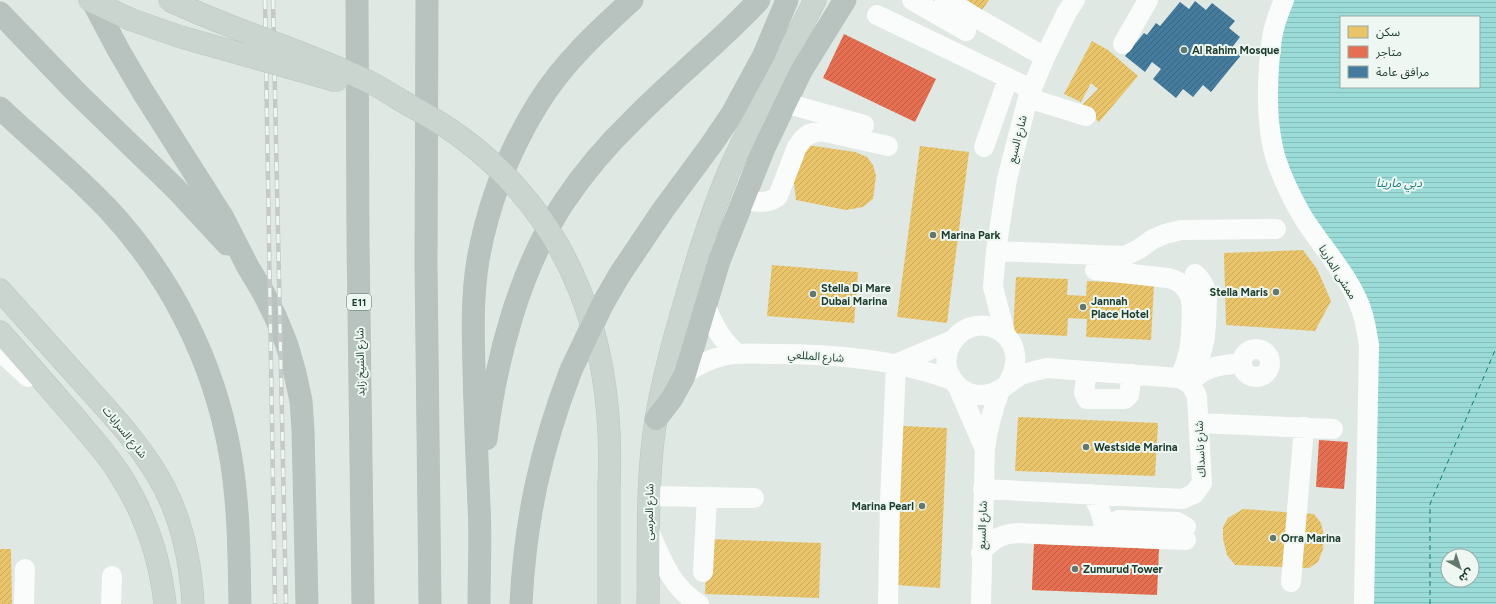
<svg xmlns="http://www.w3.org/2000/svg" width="1496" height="604" font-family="Figtree,'Noto Sans Arabic',sans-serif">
	<defs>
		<pattern id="water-rules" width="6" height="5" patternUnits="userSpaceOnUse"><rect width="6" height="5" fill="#9bdcd8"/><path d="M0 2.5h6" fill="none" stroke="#85beba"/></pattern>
		<pattern id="homes-hatch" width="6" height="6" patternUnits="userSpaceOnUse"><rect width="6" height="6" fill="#e9c46a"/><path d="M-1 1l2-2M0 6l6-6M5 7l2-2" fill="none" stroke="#c7a95c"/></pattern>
		<pattern id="shops-hatch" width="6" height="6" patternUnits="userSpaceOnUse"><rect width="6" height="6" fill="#e76f51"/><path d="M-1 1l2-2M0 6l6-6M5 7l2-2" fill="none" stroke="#bb5c44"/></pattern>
		<pattern id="public-hatch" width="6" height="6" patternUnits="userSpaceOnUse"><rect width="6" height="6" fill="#457b9d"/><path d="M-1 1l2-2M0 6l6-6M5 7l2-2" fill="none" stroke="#396680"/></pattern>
	</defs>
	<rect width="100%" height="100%" fill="#e0e8e3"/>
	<path fill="url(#water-rules)" fill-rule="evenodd" d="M1291,0H1496V604H1368L1372,344L1291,191L1271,80ZM1341,17H1479V87H1341ZM1448,556H1472V580H1448Z"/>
	<path fill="url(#homes-hatch)" d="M967,0H989L982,10Z
		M1092,41L1108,50L1138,76L1099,122L1081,106L1098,89L1091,83L1081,102L1064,94Z
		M807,145L855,152L867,157L873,165L876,176L873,199L863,207L846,210L796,200L793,175Z
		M920,146L969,152L947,323L897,317Z
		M1303,250L1317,269L1331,301L1315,331L1226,325L1224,253Z
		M772,265L858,272L854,323L767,316Z
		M1016,277L1068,279L1067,295L1086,296L1087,281L1154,284L1151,340L1086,337L1087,319L1068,318L1067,336L1013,333Z
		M1018,417L1158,423L1155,476L1015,471Z
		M902,426L947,428L940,588L897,585Z
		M1243,509L1314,514L1321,523L1324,536L1323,549L1318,562L1309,568L1235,565L1227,555L1223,539V527L1228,518Z
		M708,539L821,543L819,598L705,594Z
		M1034,544L1119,548L1117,593L1032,590Z
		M0,549H11L12,604H0Z"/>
	<path fill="url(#shops-hatch)" d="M844,34L936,79L915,122L823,78Z
		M1319,440L1348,442L1344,489L1316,487Z
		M1034,544L1159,549L1157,595L1032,590Z"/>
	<path fill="url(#public-hatch)" d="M1195,1L1206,10L1212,3L1235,21L1229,28L1240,37L1233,46L1242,54L1211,92L1203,85L1193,97L1183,89L1176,98L1153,79L1161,69L1152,62L1145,72L1125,56L1144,33L1147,35L1156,23L1160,26L1180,2L1189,9Z"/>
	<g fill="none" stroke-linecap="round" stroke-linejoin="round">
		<path stroke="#127d7b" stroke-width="1" stroke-dasharray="5 4" stroke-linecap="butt" d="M1430,604V504L1496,348"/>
		<g stroke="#bac5bf" stroke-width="23">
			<path id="major" d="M0,290C29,322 57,354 86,386C115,418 145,450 165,489C183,525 191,565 193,604
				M0,332C26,361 52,391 78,421C92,438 107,454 119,473C144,512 160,558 165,604
				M609,604V484
				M648,604C649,543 646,480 656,419C663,378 674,338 686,298C698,255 712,212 729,171C755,113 787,57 815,0"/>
		</g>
		<g stroke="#bac5bf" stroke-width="23">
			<path id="highway" d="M92,0L119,51L143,92L223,218L248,267L263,292L276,318L287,345L295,373L301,401L303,430L307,604
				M357,0L358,241L363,604
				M427,0L426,264L430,604
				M0,13L76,92L176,189L227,244
				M0,108C36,142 75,174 109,210C171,277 214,362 230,453C239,503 239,554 240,604
				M620,274L663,210L711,145L732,114L764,55L787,0
				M656,419L672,398L685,374L719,261L764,148L801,71L845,0
				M486,439C496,359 519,270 564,202C584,172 608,144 634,119C674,78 720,42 759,0
				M479,604C479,571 481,538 479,506C477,460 475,414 474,368C473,332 472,296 478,260C488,204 509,150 539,102C564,62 598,31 632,0
				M521,604C525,520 541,448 571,370"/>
		</g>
		<path stroke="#fafcfb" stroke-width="20" d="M912,0L966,31
			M945,0L1045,57
			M1284,0C1279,12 1274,25 1272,38C1267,73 1265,125 1276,159C1282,178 1291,196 1301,214C1320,246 1353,279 1363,315C1366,325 1367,335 1369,345L1364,604
			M877,15L1031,89
			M1123,44L1148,0
			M1028,98L1086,116
			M785,103L864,125
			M984,147L1008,79
			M743,200C755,201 768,205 778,196L797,147L803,139L809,134L821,131L888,146
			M996,251L1125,256L1139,249L1153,239L1165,234L1181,230L1276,229
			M1095,270L1168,278C1177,280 1185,285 1189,294C1194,304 1191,344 1188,355C1186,363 1183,371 1179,378
			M706,306C713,325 721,339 736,353
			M1006,336L993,287L996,251L1007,179L1028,98L1045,57L1067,12L1075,0
			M1242 363a14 14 0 1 1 28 0a14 14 0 1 1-28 0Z
			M0,351L28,377
			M896,364L953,340
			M1087,371L1084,393L1087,399H1125L1129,395L1132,374
			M1193,371C1207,347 1206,327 1207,300C1207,289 1203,281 1195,274
			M685,374C696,366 709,359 723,356C739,352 757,354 774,354C834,354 895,359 952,380
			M1190,383C1204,366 1221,365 1241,363
			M958,387L984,447
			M1199,423L1333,429
			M983,489L1182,499L1194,494L1202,483L1197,397C1194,387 1189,382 1179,378L1047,368C1038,370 1030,372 1021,375C1013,379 1007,386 999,390C979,401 957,393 949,373C945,365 946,354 950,346C972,303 1037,334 1008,383
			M1091,494C1101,508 1104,521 1105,537
			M649,496L754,498
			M1118,520L1177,522L1186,527
			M649,531C662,560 671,587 699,604
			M981,553C991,540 1001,534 1017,533L1186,540
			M703,572L707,497
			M1291,582L1304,427
			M24,604L25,569
			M111,604L112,576
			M888,604L890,503L896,364
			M981,604L985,448C988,427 993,409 1000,390"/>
		<use href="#major" stroke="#cbd5d0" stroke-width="22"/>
		<use href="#highway" stroke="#b8c2be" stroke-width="22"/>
		<g stroke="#c5cac8" stroke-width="4.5">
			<path id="rail" d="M265,0L275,604
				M273,0L286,604"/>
		</g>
		<use href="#rail" stroke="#eef7f1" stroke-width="3" stroke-dasharray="9" stroke-linecap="butt"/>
		<g stroke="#bac5bf" stroke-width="23" stroke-linecap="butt">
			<path id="major-bridge" d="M89,0L132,20L181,37L337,81
				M169,0C232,30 299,49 363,79C375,84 386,91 397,98C419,111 441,122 462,138C575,222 615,348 609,484"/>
		</g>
		<g stroke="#bac5bf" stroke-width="23" stroke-linecap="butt">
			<path id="highway-bridge" d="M571,370L602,305L620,274"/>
		</g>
		<use href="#major-bridge" stroke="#cbd5d0" stroke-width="22"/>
		<use href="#highway-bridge" stroke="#b8c2be" stroke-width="22"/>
	</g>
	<g fill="#61786d" stroke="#eef7f1" stroke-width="1.5">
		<circle cx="1184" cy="50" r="4"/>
		<circle cx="933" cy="235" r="4"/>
		<circle cx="1276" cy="292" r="4"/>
		<circle cx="813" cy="294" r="4"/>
		<circle cx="1083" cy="307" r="4"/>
		<circle cx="1086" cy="447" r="4"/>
		<circle cx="922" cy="506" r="4"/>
		<circle cx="1273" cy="538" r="4"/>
		<circle cx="1075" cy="569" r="4"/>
	</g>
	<g text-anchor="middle" stroke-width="4" stroke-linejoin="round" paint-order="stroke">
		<rect fill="#eef7f1" stroke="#5c7468" stroke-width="1" x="347" y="294" width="24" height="16" rx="3"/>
		<g font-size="10" font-weight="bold" fill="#1d3c2e">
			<text x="359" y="306">E11</text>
		</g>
		<g font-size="11" font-weight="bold" fill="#1d3c2e" stroke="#eef7f1" text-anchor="start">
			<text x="1192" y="54">Al Rahim Mosque</text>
			<text x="941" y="239">Marina Park</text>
			<text x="821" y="292">Stella Di Mare<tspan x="821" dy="13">Dubai Marina</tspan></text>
			<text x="1268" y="296" text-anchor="end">Stella Maris</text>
			<text x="1091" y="305">Jannah<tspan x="1091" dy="13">Place Hotel</tspan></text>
			<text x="1094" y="451">Westside Marina</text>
			<text x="914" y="510" text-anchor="end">Marina Pearl</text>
			<text x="1281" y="542">Orra Marina</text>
			<text x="1083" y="573">Zumurud Tower</text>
		</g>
		<g font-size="11" fill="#1d3c2e" stroke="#eef7f1">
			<text transform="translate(1017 139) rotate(-76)" y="4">شارع السبع</text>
			<text transform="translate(1338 272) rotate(58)" y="4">ممشى المارينا</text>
			<text transform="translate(816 356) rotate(4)" y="4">شارع المللعي</text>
			<text transform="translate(360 362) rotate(-91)" y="4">شارع الشيخ زايد</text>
			<text transform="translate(125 432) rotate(51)" y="4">شارع السرايات</text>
			<text transform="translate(1200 449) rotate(-93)" y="4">شارع ناسداك</text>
			<text transform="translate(649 512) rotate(-89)" y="4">شارع المرسى</text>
			<text transform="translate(982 525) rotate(-88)" y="4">شارع السبع</text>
		</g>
		<g font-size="12" font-style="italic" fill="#127d7b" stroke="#eef7f1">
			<text x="1399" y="187">دبي مارينا</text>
		</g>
	</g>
	<rect x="1340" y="16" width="140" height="72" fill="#eef7f1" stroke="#9aaca3"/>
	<rect x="1348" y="26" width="20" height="12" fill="#e9c46a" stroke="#9aaca3"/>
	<text x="1376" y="36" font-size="12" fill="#1d3c2e">سكن</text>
	<rect x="1348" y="46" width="20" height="12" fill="#e76f51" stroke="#9aaca3"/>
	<text x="1376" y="56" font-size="12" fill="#1d3c2e">متاجر</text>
	<rect x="1348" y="66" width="20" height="12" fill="#457b9d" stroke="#9aaca3"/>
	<text x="1376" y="76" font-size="12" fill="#1d3c2e">مرافق عامة</text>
	<g transform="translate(1460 568) rotate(141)"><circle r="19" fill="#eef7f1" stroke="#9aaca3"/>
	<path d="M0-3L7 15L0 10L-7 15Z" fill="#61786d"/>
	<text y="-6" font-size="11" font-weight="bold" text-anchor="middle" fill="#1d3c2e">ش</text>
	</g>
</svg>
